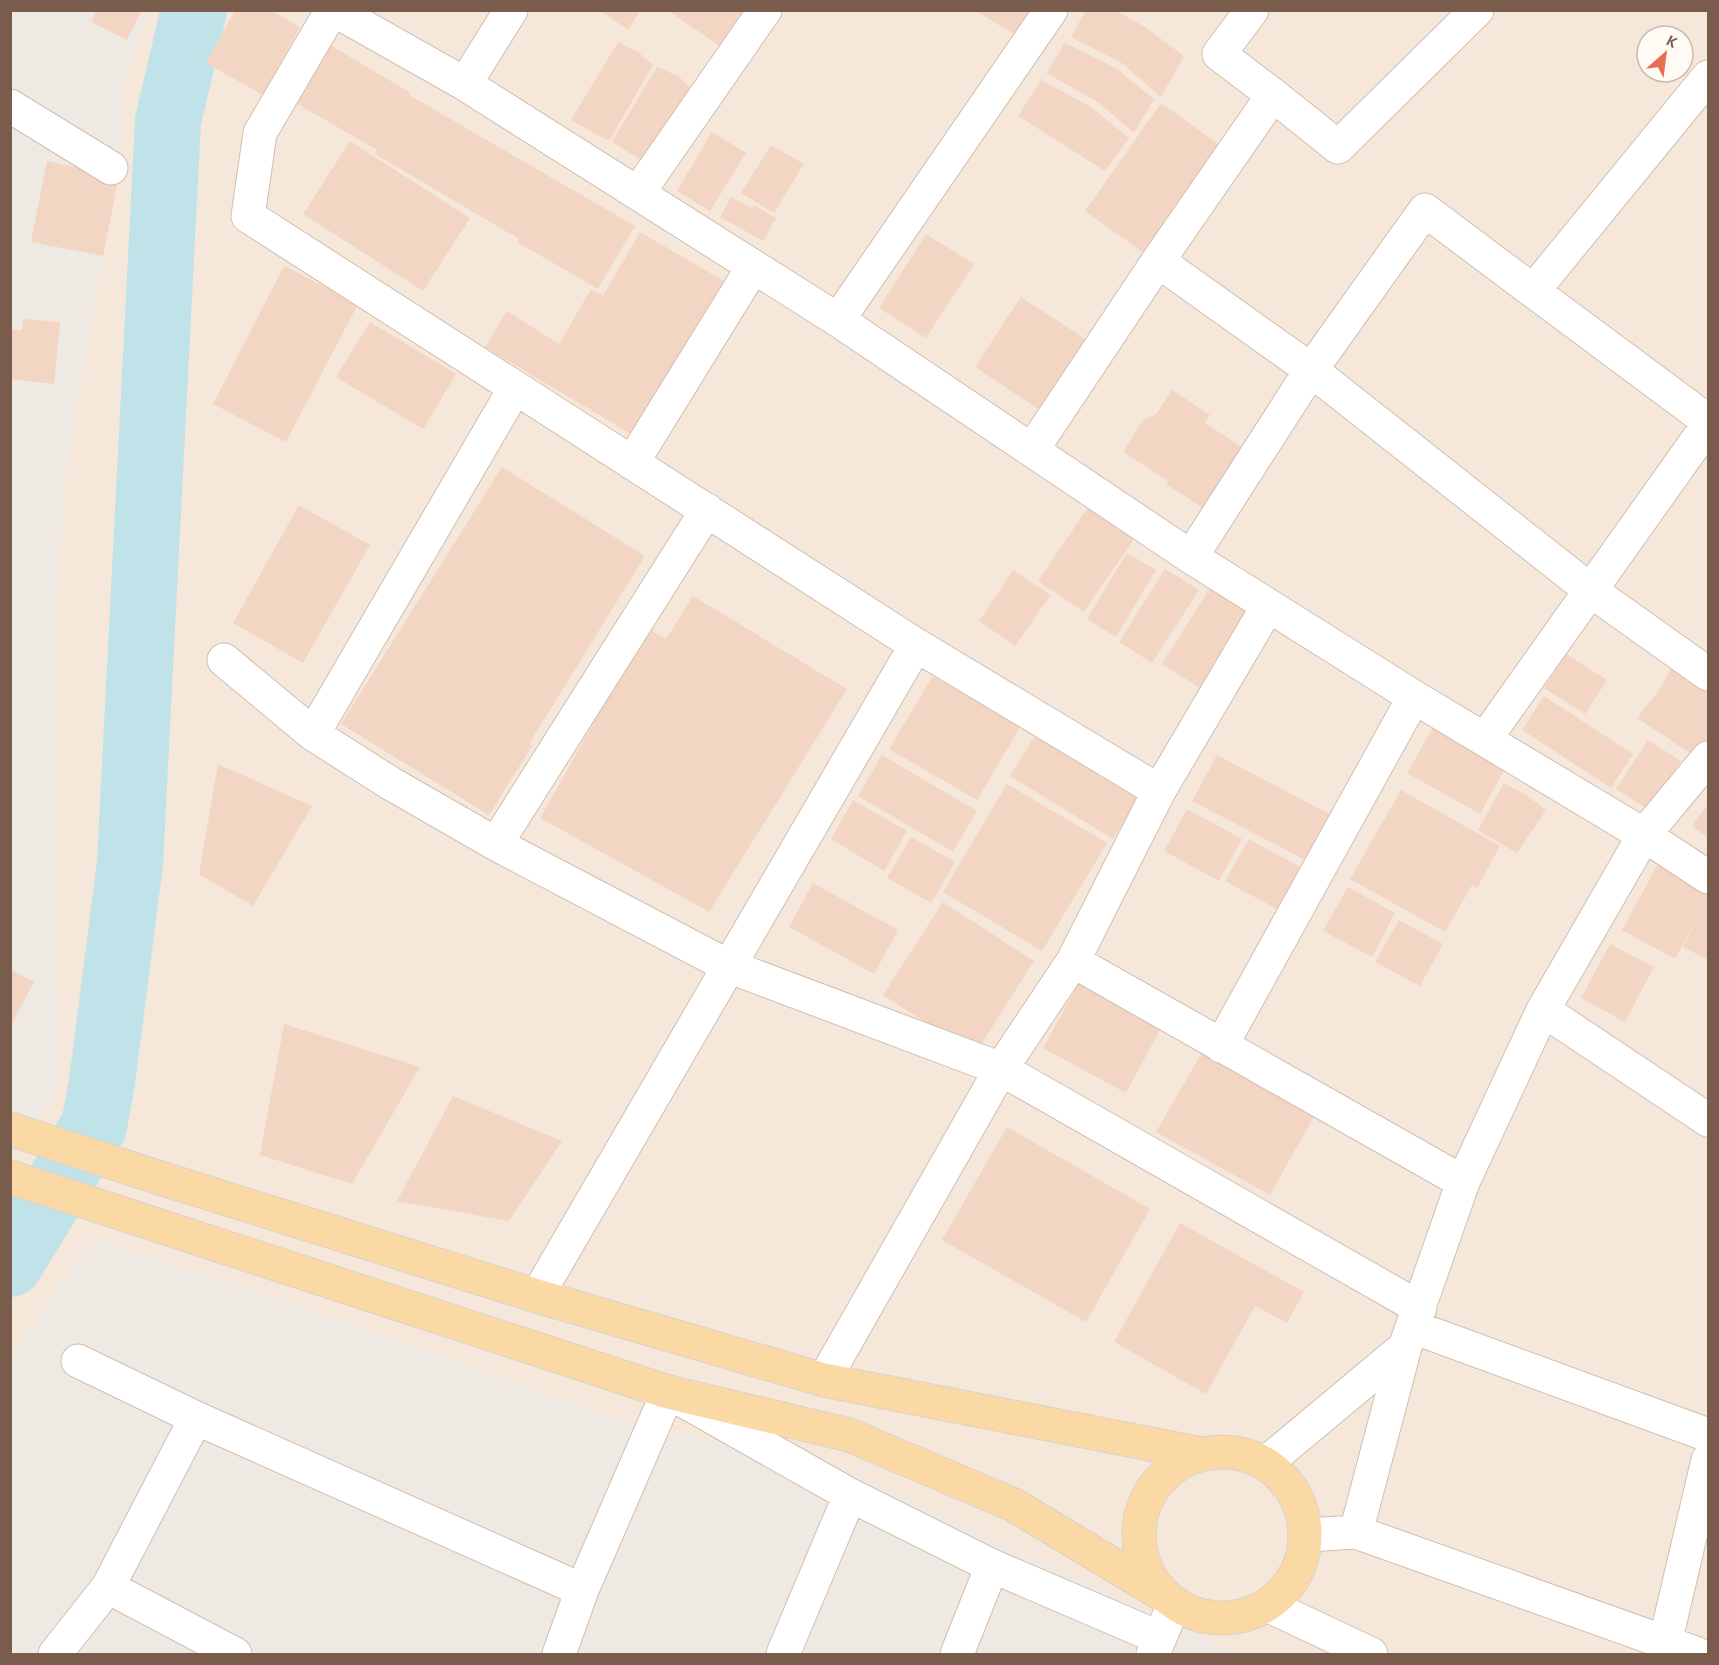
<svg xmlns="http://www.w3.org/2000/svg" width="1719" height="1665" font-family="'Alegreya Sans',sans-serif">
	<rect width="100%" height="100%" fill="#fdf6ec"/>
	<path fill="#f5e8da" fill-rule="evenodd" d="M11,11H1708V1654H11ZM1647,36H1683V72H1647Z"/>
	<path fill="#efe9e4" d="M11,11H148L124,82L122,150L67,458L54,639L58,1089L11,1155Z
		M95,1239L282,1299L626,1423L844,1470L1014,1548L1237,1654H11L10,1361L58,1286Z"/>
	<g fill="none" stroke-linecap="round" stroke-linejoin="round">
		<path stroke="#bfe3e8" stroke-width="66" d="M10,1264L94,1126L102,1082L130,863L168,121L194,10"/>
	</g>
	<path fill="#f3d5c3" d="M97,10H142L127,40L91,22Z
		M235,10H270L300,27L263,95L206,63Z
		M599,10H641L628,30Z
		M667,10H747L724,49Z
		M974,10H1042L1024,40Z
		M1086,10H1115L1145,27L1184,56L1161,97L1123,64L1071,37Z
		M618,42L638,52L653,65L609,141L571,120Z
		M1065,43L1117,69L1154,99L1134,133L1098,102L1046,73Z
		M330,45L411,93L409,95L635,226L598,289L517,242L519,239L375,154L377,150L296,103Z
		M657,67L678,76L691,88L644,162L612,142Z
		M1041,80L1091,107L1129,138L1105,171L1018,116Z
		M1161,103L1224,148L1148,256L1085,211Z
		M712,132L746,153L710,211L677,191Z
		M350,141L470,218L423,291L303,214Z
		M771,145L804,164L774,213L741,193Z
		M47,161L119,176L103,256L31,242Z
		M731,197L752,208L754,205L776,218L763,241L720,217Z
		M640,232L727,283L636,437L485,347L507,311L559,344L591,289L603,296Z
		M926,234L974,264L926,338L879,308Z
		M284,266L358,304L286,442L213,404Z
		M1021,297L1096,346L1049,416L975,367Z
		M23,319L60,322L54,384L10,379V329L22,330Z
		M370,322L456,374L423,429L336,377Z
		M1172,390L1210,415L1205,423L1246,450L1206,510L1166,484L1168,481L1123,452L1142,421L1156,414Z
		M502,467L645,556L529,744L532,746L489,815L341,724Z
		M299,505L370,545L303,663L233,623Z
		M1089,506L1135,537L1084,612L1038,581Z
		M1127,553L1156,570L1116,637L1087,619Z
		M1165,569L1199,590L1152,663L1119,642Z
		M1013,570L1051,595L1015,646L979,621Z
		M1210,588L1251,614L1203,690L1162,664Z
		M693,596L847,689L709,912L540,818L610,694L651,630L666,639Z
		M1566,654L1607,680L1585,714L1544,688Z
		M1674,664L1708,691V745L1696,757L1637,718L1659,690Z
		M933,676L1020,727L977,800L889,749Z
		M1544,696L1633,754L1611,788L1522,730Z
		M1435,724L1507,765L1480,814L1407,773Z
		M1041,726L1144,788L1113,839L1010,776Z
		M1648,740L1681,761L1649,810L1616,789Z
		M882,755L977,811L953,852L858,796Z
		M1217,755L1337,818L1313,864L1192,801Z
		M218,764L312,806L253,906L199,874Z
		M1504,783L1528,796L1546,810L1517,853L1478,830Z
		M1007,784L1107,843L1042,951L943,892Z
		M1401,790L1500,846L1477,888L1472,885L1445,932L1350,879Z
		M853,800L907,831L884,871L831,839Z
		M1708,804V838L1692,826Z
		M1187,809L1242,839L1219,881L1164,851Z
		M911,837L955,862L931,903L887,878Z
		M1249,839L1307,871L1284,913L1225,881Z
		M1658,864L1708,891V960L1683,947L1699,916L1675,959L1622,930Z
		M813,883L898,930L874,974L789,927Z
		M1348,887L1395,913L1372,957L1323,931Z
		M943,902L1034,961L975,1054L883,995Z
		M1399,920L1443,944L1420,986L1375,962Z
		M1610,944L1654,967L1625,1022L1581,998Z
		M10,969L34,982L10,1027Z
		M1081,979L1163,1024L1126,1093L1043,1048Z
		M284,1024L420,1067L352,1184L260,1155Z
		M1205,1047L1317,1111L1270,1195L1156,1132Z
		M453,1096L562,1141L509,1221L397,1201Z
		M1007,1127L1150,1209L1086,1322L942,1240Z
		M1180,1223L1304,1292L1287,1323L1255,1306L1206,1394L1114,1342Z"/>
	<g fill="none" stroke-linecap="round" stroke-linejoin="round">
		<g stroke="#d1beb0" stroke-width="35">
			<path id="minor" d="M332,10L260,133L248,216L916,645L1159,791
				M334,10L465,84L838,320L1191,557L1414,697L1644,835L1708,877
				M1252,10L1219,54L1273,95
				M465,84L511,10
				M10,106L111,168
				M638,193L765,10
				M1158,261L1311,370L1590,590L1708,674
				M1533,291L1708,421
				M838,320L1051,10
				M1032,450L1158,261L1273,95L1338,147L1477,10
				M632,463L753,267
				M1191,557L1311,370L1425,210L1533,291L1708,77
				M224,660L313,734L390,783L496,844L728,966L1001,1069L1420,1308
				M313,734L515,388
				M1485,739L1708,425
				M496,844L707,510
				M1073,961L1463,1182
				M1543,1010L1708,1120
				M1221,1046L1414,697
				M537,1296L916,645
				M1413,1327L1708,1435
				M78,1361L196,1418L582,1590
				M824,1380L1001,1069L1073,961L1159,791L1268,606
				M1266,1463L1405,1347
				M1356,1532L1405,1347L1463,1182L1543,1010L1644,835L1708,758
				M1307,1535L1356,1532L1698,1654
				M108,1587L235,1654
				M1269,1606L1371,1654
				M1665,1643L1708,1460
				M55,1654L108,1587L196,1418
				M559,1654L582,1590L668,1392L850,1495L992,1566L1160,1638
				M783,1654L850,1495
				M957,1654L992,1566
				M1153,1654L1174,1604"/>
		</g>
		<g stroke="#dad1cd" stroke-width="35">
			<path id="major" d="M10,1129L157,1177L537,1296L824,1380L1201,1454
				M10,1177L668,1392L849,1435L1014,1505L1163,1595
				M1139 1535a83 83 0 1 1 166 0a83 83 0 1 1-166 0Z"/>
		</g>
		<use href="#minor" stroke="#fff" stroke-width="33"/>
		<use href="#major" stroke="#fbd9a5" stroke-width="33"/>
	</g>
	<rect width="1719" height="1665" fill="none" stroke="#7a5c4d" stroke-width="24"/>
	<g transform="translate(1665 54) rotate(28)"><circle r="28" fill="#fffaf3" stroke="#cabbb1" stroke-width="1.5"/>
	<path d="M0-4.5L10 22L0 15L-10 22Z" fill="#e76f51"/>
	<text y="-9" font-size="16" font-weight="bold" text-anchor="middle" fill="#7a5c4d">K</text>
	</g>
</svg>
